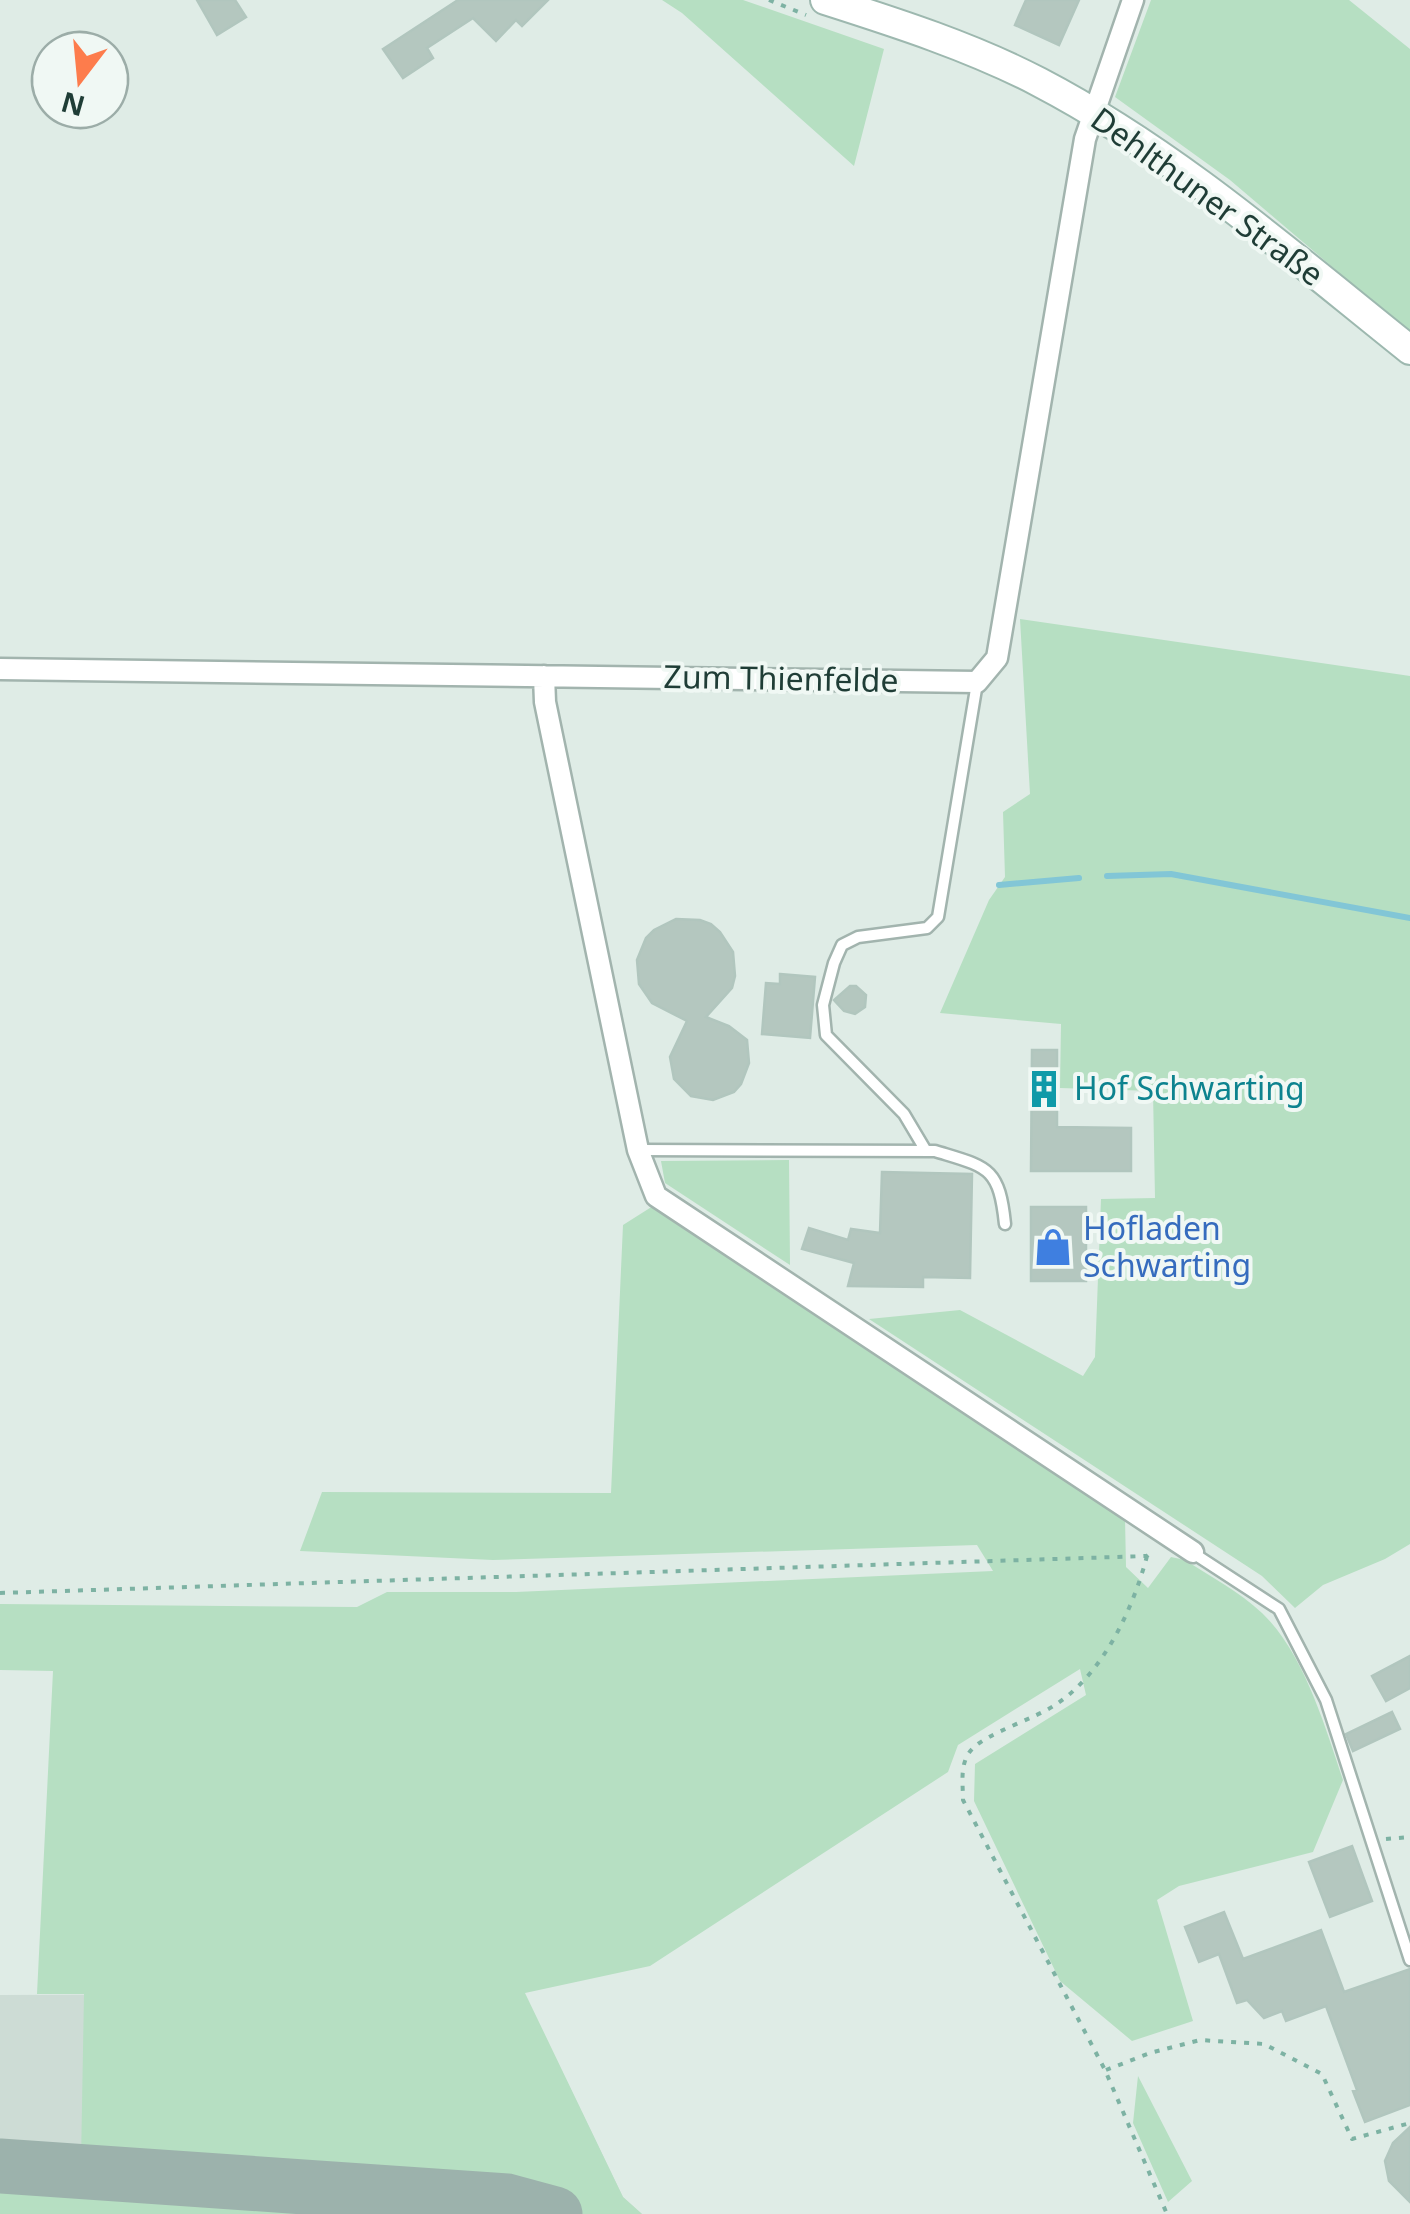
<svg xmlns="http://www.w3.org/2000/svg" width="1410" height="2214" font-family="'Noto Sans',sans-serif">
	<rect width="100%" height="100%" fill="#dfece6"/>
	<path fill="#cddcd5" d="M524,1993L623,2197L642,2214H0V1995Z"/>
	<path fill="#b6dfc2" d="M662,0H743L884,49L854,166L682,13Z
		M1151,0H1349L1410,49V333L1230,180L1115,97Z
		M1020,619L1410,676V1544L1385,1559L1323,1585L1295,1608L1262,1576L869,1319L960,1310L1083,1376L1095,1357L1101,1199L1155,1198L1153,1091L1060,1088L1061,1024L940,1013L989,900L1005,877L1003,812L1030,794Z
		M789,1160L790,1265L665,1183L661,1161Z
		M653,1206L1125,1518L1126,1567L1148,1588L1171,1557L1185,1560C1211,1577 1240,1592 1262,1613C1304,1653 1325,1727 1343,1780L1313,1852L1179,1886L1157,1900L1193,2021L1132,2041L1060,1981L974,1801L975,1764L1086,1695L1080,1669L958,1745L948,1772L650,1966L525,1993L623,2197L642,2214H583L551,2200L521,2192L81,2162L84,1994H37L53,1671L0,1670V1604L357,1607L387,1592H516L993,1571L977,1545L493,1560L300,1551L322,1492L611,1493L623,1225Z
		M1138,2076L1192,2181L1168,2202L1133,2123Z
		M0,2179L477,2214H0Z"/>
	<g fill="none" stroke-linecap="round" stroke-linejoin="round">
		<path stroke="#82c6d6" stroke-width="6" d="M1107,876L1171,874L1410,918
			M999,885L1079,878"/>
		<path stroke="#9cb2ac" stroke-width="55" d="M0,2166L507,2201L555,2214"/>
	</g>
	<path fill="#b4c7bf" stroke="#b1c6be" stroke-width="2.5" d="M197,0H235L246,17L217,35Z
		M458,0H548L522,26L516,20L496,41L473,18L427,48L433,58L403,78L383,49Z
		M1026,0H1079L1059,45L1015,25Z
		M676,919L700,920L711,924L720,932L733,952L735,976L732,988L706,1017L729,1026L747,1040L749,1063L741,1084L734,1092L713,1100L691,1096L674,1079L670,1057L687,1021L652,1003L639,984L637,960L646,938L654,930Z
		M780,974L815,977L810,1038L762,1034L766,983L780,984Z
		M850,986H856L866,995L865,1007L855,1014L844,1011L834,1000Z
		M1032,1050H1057V1127L1131,1128V1171H1031Z
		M882,1172L972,1174L970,1278L923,1277V1287L848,1286L854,1263L802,1249L809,1228L848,1240L851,1229L880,1233Z
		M1031,1207H1086V1281H1031Z
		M1410,1656V1688L1386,1701L1372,1676Z
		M1392,1712L1400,1729L1353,1751L1346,1734Z
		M1352,1846L1372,1901L1330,1917L1309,1862Z
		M1224,1912L1243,1959L1321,1930L1344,1992L1410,1969V2105L1365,2122L1353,2091L1357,2090L1326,2006L1286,2021L1282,2011L1264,2018L1247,2000L1237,2003L1219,1954L1199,1962L1185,1927Z
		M1410,2127V2202L1389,2181L1385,2161L1393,2143Z"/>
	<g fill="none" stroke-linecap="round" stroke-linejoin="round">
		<g stroke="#a2b4ae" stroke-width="15">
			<path id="lane" d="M639,1150L935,1151C987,1167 999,1166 1005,1224
				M926,1151L904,1114L826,1035L823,1005L834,963L842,945L858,937L927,928L938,917L977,683
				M1193,1553L1279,1609L1326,1700L1410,1960"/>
		</g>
		<g stroke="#a2b4ae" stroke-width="25">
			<path id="street" d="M0,669L977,682L997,658L1085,139L1133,0
				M544,676L545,702L638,1150L656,1196L1193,1552"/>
		</g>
		<g stroke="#9db8af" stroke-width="32">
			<path id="secondary" d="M825,0C897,23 972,47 1039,82C1175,153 1291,255 1410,350"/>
		</g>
		<path stroke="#7db2a3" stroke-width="4" stroke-dasharray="5 8" stroke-linecap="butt" d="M769,0L806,15
			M1147,1556C1133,1609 1103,1674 1055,1705C1034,1719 990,1732 973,1748C959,1762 963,1782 963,1800L1105,2070L1167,2214
			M0,1593L1147,1556L1152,1551
			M1386,1839L1410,1837
			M1106,2070L1150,2053L1200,2040L1264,2044L1322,2074L1352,2139L1410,2123"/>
		<use href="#lane" stroke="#fff" stroke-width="10"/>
		<use href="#street" stroke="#fff" stroke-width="20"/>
		<use href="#secondary" stroke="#fff" stroke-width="28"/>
	</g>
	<defs>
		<g id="building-bare" transform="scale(3)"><path d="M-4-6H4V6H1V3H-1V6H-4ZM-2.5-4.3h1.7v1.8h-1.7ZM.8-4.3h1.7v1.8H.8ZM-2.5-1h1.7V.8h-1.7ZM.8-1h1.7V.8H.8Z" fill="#0f9aa8" stroke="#f0f8f4" stroke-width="2.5" paint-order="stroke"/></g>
		<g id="shop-bare" transform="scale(3)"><path d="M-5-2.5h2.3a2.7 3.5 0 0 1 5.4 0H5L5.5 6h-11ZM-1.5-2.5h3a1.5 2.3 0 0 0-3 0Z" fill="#3f7fe0" stroke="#f0f8f4" stroke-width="2.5" paint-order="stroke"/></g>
	</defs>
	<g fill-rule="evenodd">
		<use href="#building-bare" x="1044" y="1089"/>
		<use href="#shop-bare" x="1053" y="1247"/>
	</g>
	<g text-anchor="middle" stroke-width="8" stroke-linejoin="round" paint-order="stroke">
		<g font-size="32" fill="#1f3d36" stroke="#f0f8f4">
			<text transform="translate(1207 197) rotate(36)" y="11">Dehlthuner Straße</text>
			<text transform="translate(781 679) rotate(1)" y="11">Zum Thienfelde</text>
		</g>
		<g font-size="32" fill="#0d838f" stroke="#f0f8f4" text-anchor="start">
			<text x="1074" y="1100">Hof Schwarting</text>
		</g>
		<g font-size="32" fill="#366cbe" stroke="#f0f8f4" text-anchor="start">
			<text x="1083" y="1240">Hofladen<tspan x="1083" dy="37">Schwarting</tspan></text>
		</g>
	</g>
	<g transform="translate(80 80) rotate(196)"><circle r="48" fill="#f0f8f4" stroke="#9cada8" stroke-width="2.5"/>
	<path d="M0-8L18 38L0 25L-18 38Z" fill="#fd7c4c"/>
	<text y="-15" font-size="28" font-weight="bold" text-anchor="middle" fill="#1f3d36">N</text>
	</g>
</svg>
